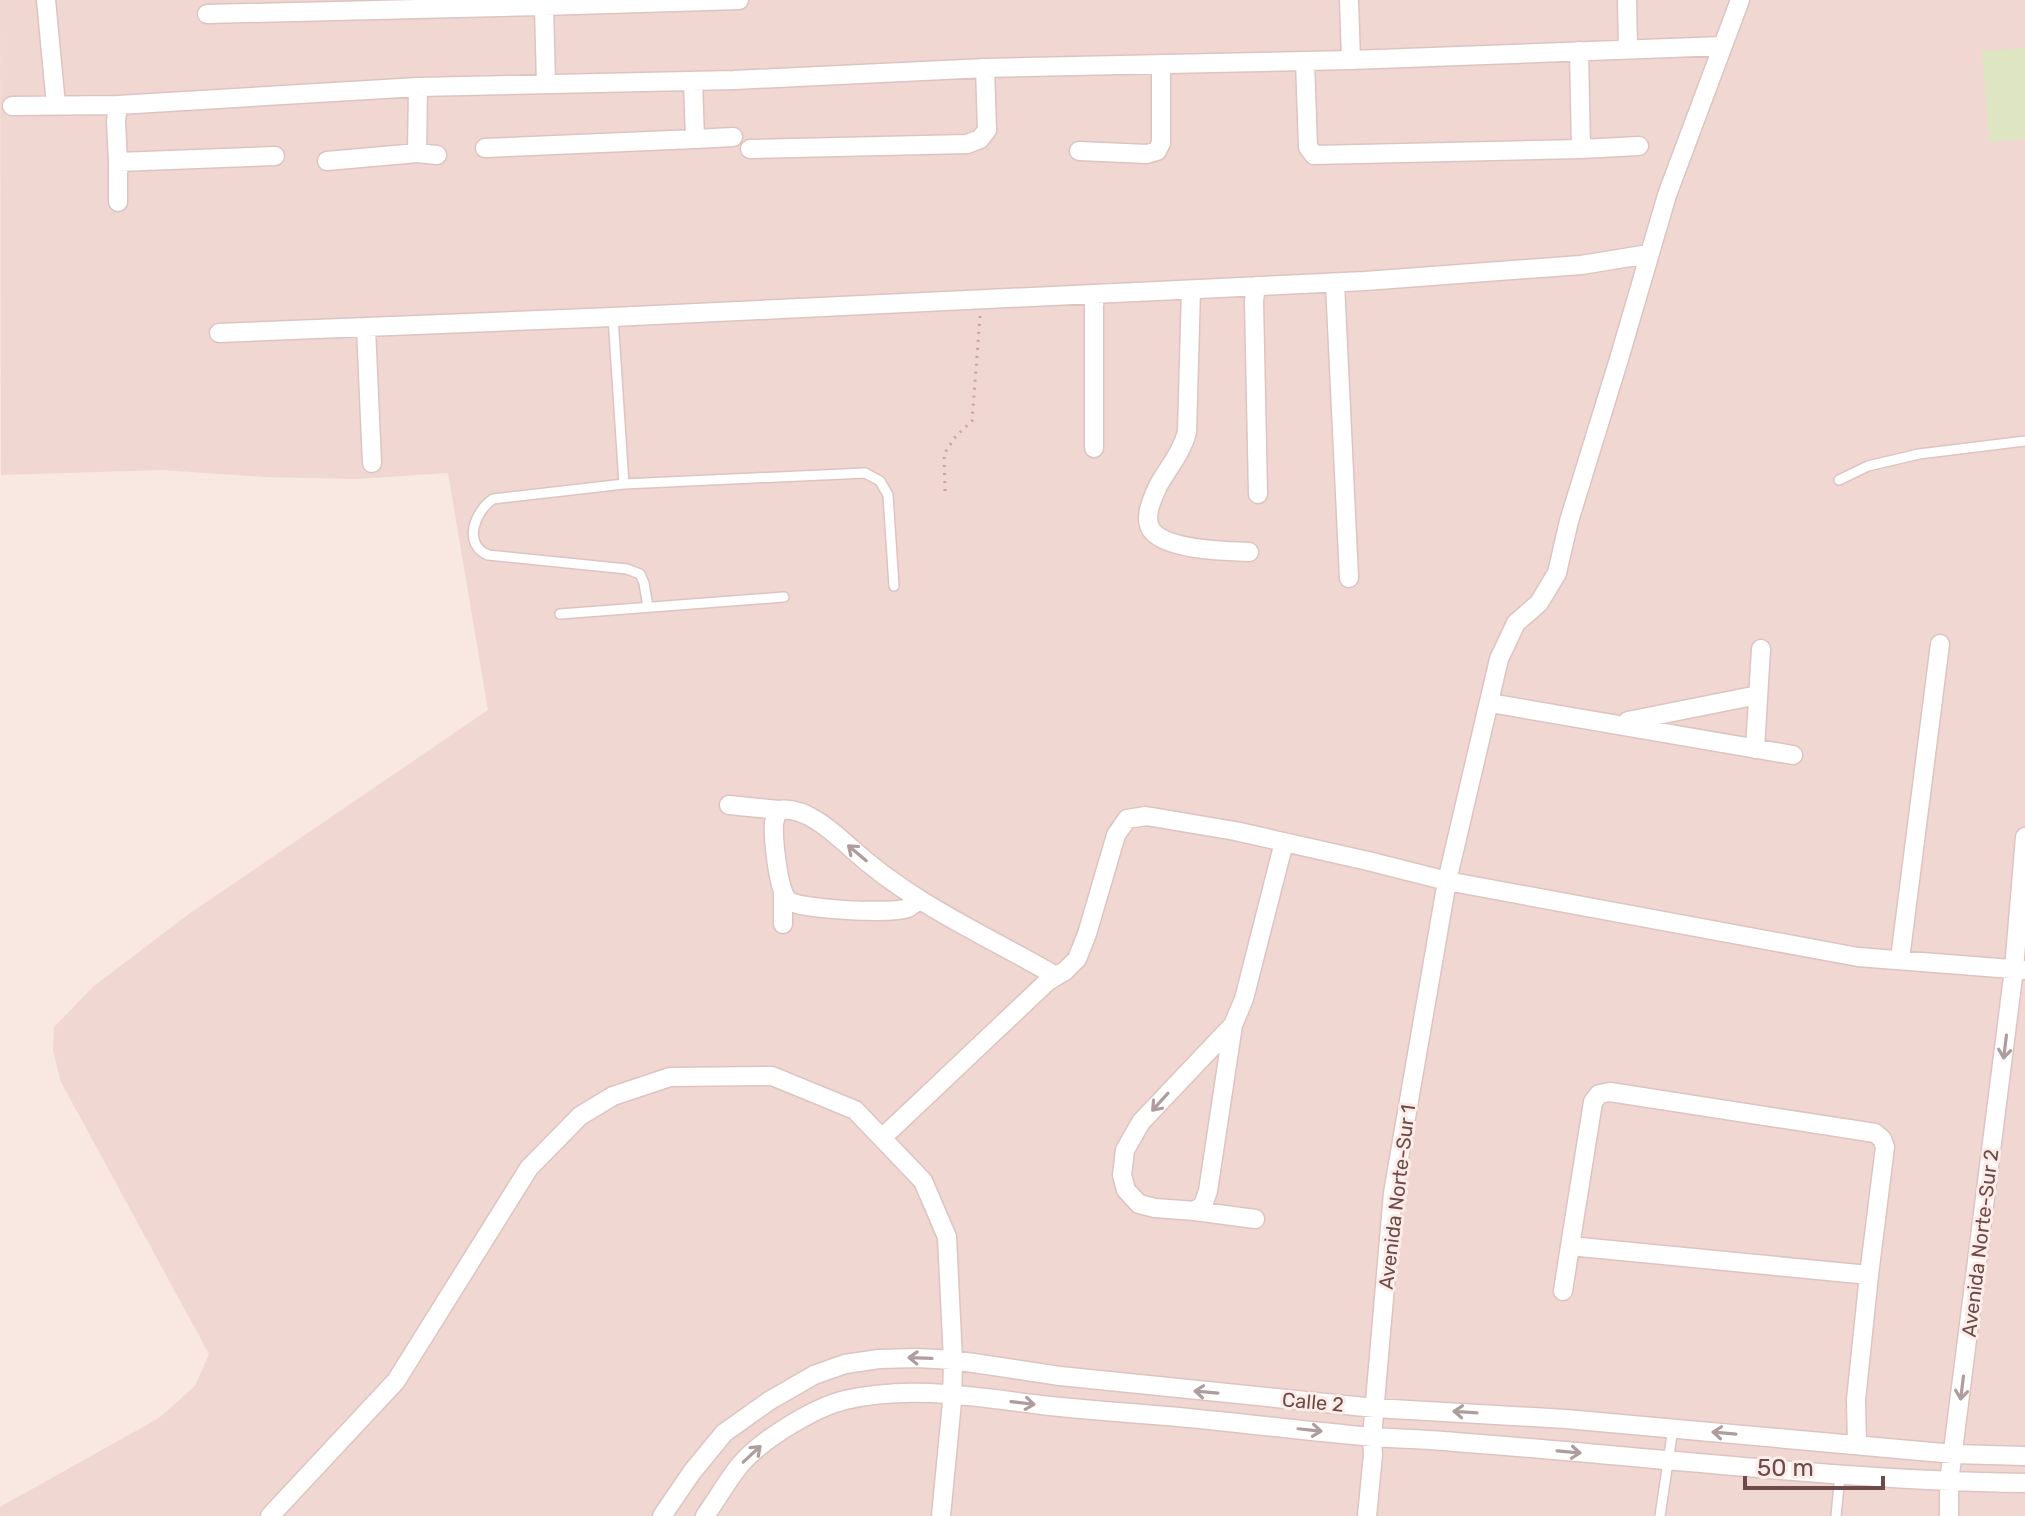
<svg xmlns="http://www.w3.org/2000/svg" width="2025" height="1516" font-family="Rubik,sans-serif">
	<rect width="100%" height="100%" fill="#f9e7e1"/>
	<path fill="#f0d7d1" d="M0,0H2025V1516H0V1507L159,1418L195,1386L209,1354L61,1082L53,1050L54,1027L94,986L189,914L488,710L448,473L356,479L264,477L162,470L1,475Z"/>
	<path fill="#dde5c2" d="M2025,48V139L1989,142L1982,51Z"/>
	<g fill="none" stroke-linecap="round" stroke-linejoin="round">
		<g stroke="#dec4c1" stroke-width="12">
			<path id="service" d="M613,317L624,484L493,499C475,511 462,544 488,555L627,569L640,574L644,583L648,607
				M1839,480L1868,466L1919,454L2025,441
				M624,484L865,473L880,481L888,495L894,586
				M560,614L784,597
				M1660,1516L1673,1428
				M1836,1516L1840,1475"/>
		</g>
		<g stroke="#dec4c1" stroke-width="21">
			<path id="minor" d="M46,0L56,105
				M1349,0L1351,60
				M1627,0L1628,49
				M1740,0L1667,195L1619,359L1569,521L1557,573L1539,603L1516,623L1499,659L1447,881L1858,957L2025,970
				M207,14L544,6
				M1579,51L1581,149
				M1305,61L1308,147L1314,155L1581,149L1639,146
				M546,84L544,6L739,0
				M118,105L116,121L118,162L275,156
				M12,106L118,105L418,87L734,80L985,68L1351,60L1723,46
				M695,139L733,137
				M485,148L695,139L693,81
				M750,149L967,144L980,139L987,130L985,68
				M1079,151L1147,154L1157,151L1161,143V64
				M417,153L437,155
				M327,161L417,153L418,87
				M118,162V202
				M1335,283L1349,578
				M1256,286L1254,301L1258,494
				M1191,290L1187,432C1182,452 1168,468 1158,486C1152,499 1142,520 1153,532C1169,550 1226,551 1249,552
				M366,328L372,463
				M219,333L613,317L1365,281L1581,265L1649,254
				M1094,448V294
				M1490,703L1793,755
				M1628,721L1758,695
				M1755,749L1761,649
				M729,805L778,810
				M918,901C915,903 911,906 908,908C893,914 803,910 789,901C778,895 773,836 774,823C775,818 777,814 778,810C806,806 833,832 852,849C911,903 987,936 1056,976
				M783,924V894
				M1900,959L1940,644
				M1233,1025L1141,1122L1125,1150L1122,1175L1126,1190L1139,1204L1155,1208L1195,1211L1203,1205L1208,1191L1233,1025L1244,999L1284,842
				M882,1138L1048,981L1065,971L1077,959L1087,934L1116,835L1127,819L1146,816L1235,831L1368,861L1447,881L1393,1193L1372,1437L1373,1455L1367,1516
				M1195,1211L1255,1219
				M1563,1291L1570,1246
				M1857,1445L1856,1400L1869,1275L1885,1147L1882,1139L1875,1133L1610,1092L1599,1094L1593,1102L1570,1246L1869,1275
				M270,1516L396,1381L529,1168L580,1116L613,1096L670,1077L772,1076L855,1110L923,1181L947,1237L953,1360L952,1402L941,1516
				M662,1516L692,1472L724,1433L769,1401L814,1375L845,1364L879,1359L917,1358L953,1360L1060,1376L1375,1408L1566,1419L1954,1454L2025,1456
				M705,1516C717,1499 727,1481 740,1465C761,1440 813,1408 845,1400C913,1384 981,1398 1050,1406C1089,1410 1128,1413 1167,1416C1235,1422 1304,1431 1372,1437C1400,1439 1427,1439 1455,1442C1645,1456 1834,1480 2025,1483
				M1949,1516V1482L2014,969L2025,837"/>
		</g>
		<path stroke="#d0a1a0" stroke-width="3" stroke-dasharray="2 6" stroke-linecap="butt" d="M945,491L944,454L956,436L972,421L980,316"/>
		<use href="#service" stroke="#fff" stroke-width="9"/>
		<use href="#minor" stroke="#fff" stroke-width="18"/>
	</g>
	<defs><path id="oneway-shaft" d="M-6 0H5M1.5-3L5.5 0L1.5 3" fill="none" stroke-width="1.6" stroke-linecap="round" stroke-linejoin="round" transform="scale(2)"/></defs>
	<g stroke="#af9c9c">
		<use href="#oneway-shaft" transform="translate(857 853) rotate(-140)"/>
		<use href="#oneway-shaft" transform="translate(2005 1047) rotate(97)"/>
		<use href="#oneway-shaft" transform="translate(1160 1102) rotate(132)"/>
		<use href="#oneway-shaft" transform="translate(920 1358) rotate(-178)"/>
		<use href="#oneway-shaft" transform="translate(1962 1388) rotate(97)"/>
		<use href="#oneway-shaft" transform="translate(1206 1392) rotate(-175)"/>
		<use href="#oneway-shaft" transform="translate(1023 1403) rotate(7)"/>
		<use href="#oneway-shaft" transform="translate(1465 1412) rotate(-176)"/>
		<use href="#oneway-shaft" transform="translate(1310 1430) rotate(6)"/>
		<use href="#oneway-shaft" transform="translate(1724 1433) rotate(-175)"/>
		<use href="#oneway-shaft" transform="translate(1569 1452) rotate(5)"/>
		<use href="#oneway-shaft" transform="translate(752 1454) rotate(-43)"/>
	</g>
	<g text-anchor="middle" stroke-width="6" stroke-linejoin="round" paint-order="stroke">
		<g font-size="20" fill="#6e4b4b" stroke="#fdece7">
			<text transform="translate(1397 1197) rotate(-83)" y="7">Avenida Norte-Sur 1</text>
			<text transform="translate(1980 1243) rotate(-83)" y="7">Avenida Norte-Sur 2</text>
			<text transform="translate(1313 1402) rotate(5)" y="7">Calle 2</text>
		</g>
	</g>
	<path d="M1745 1476v12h138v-12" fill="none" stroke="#6e4b4b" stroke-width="4"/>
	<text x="1757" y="1476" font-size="24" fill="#6e4b4b" stroke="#fdece7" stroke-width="6" paint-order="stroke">50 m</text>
</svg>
